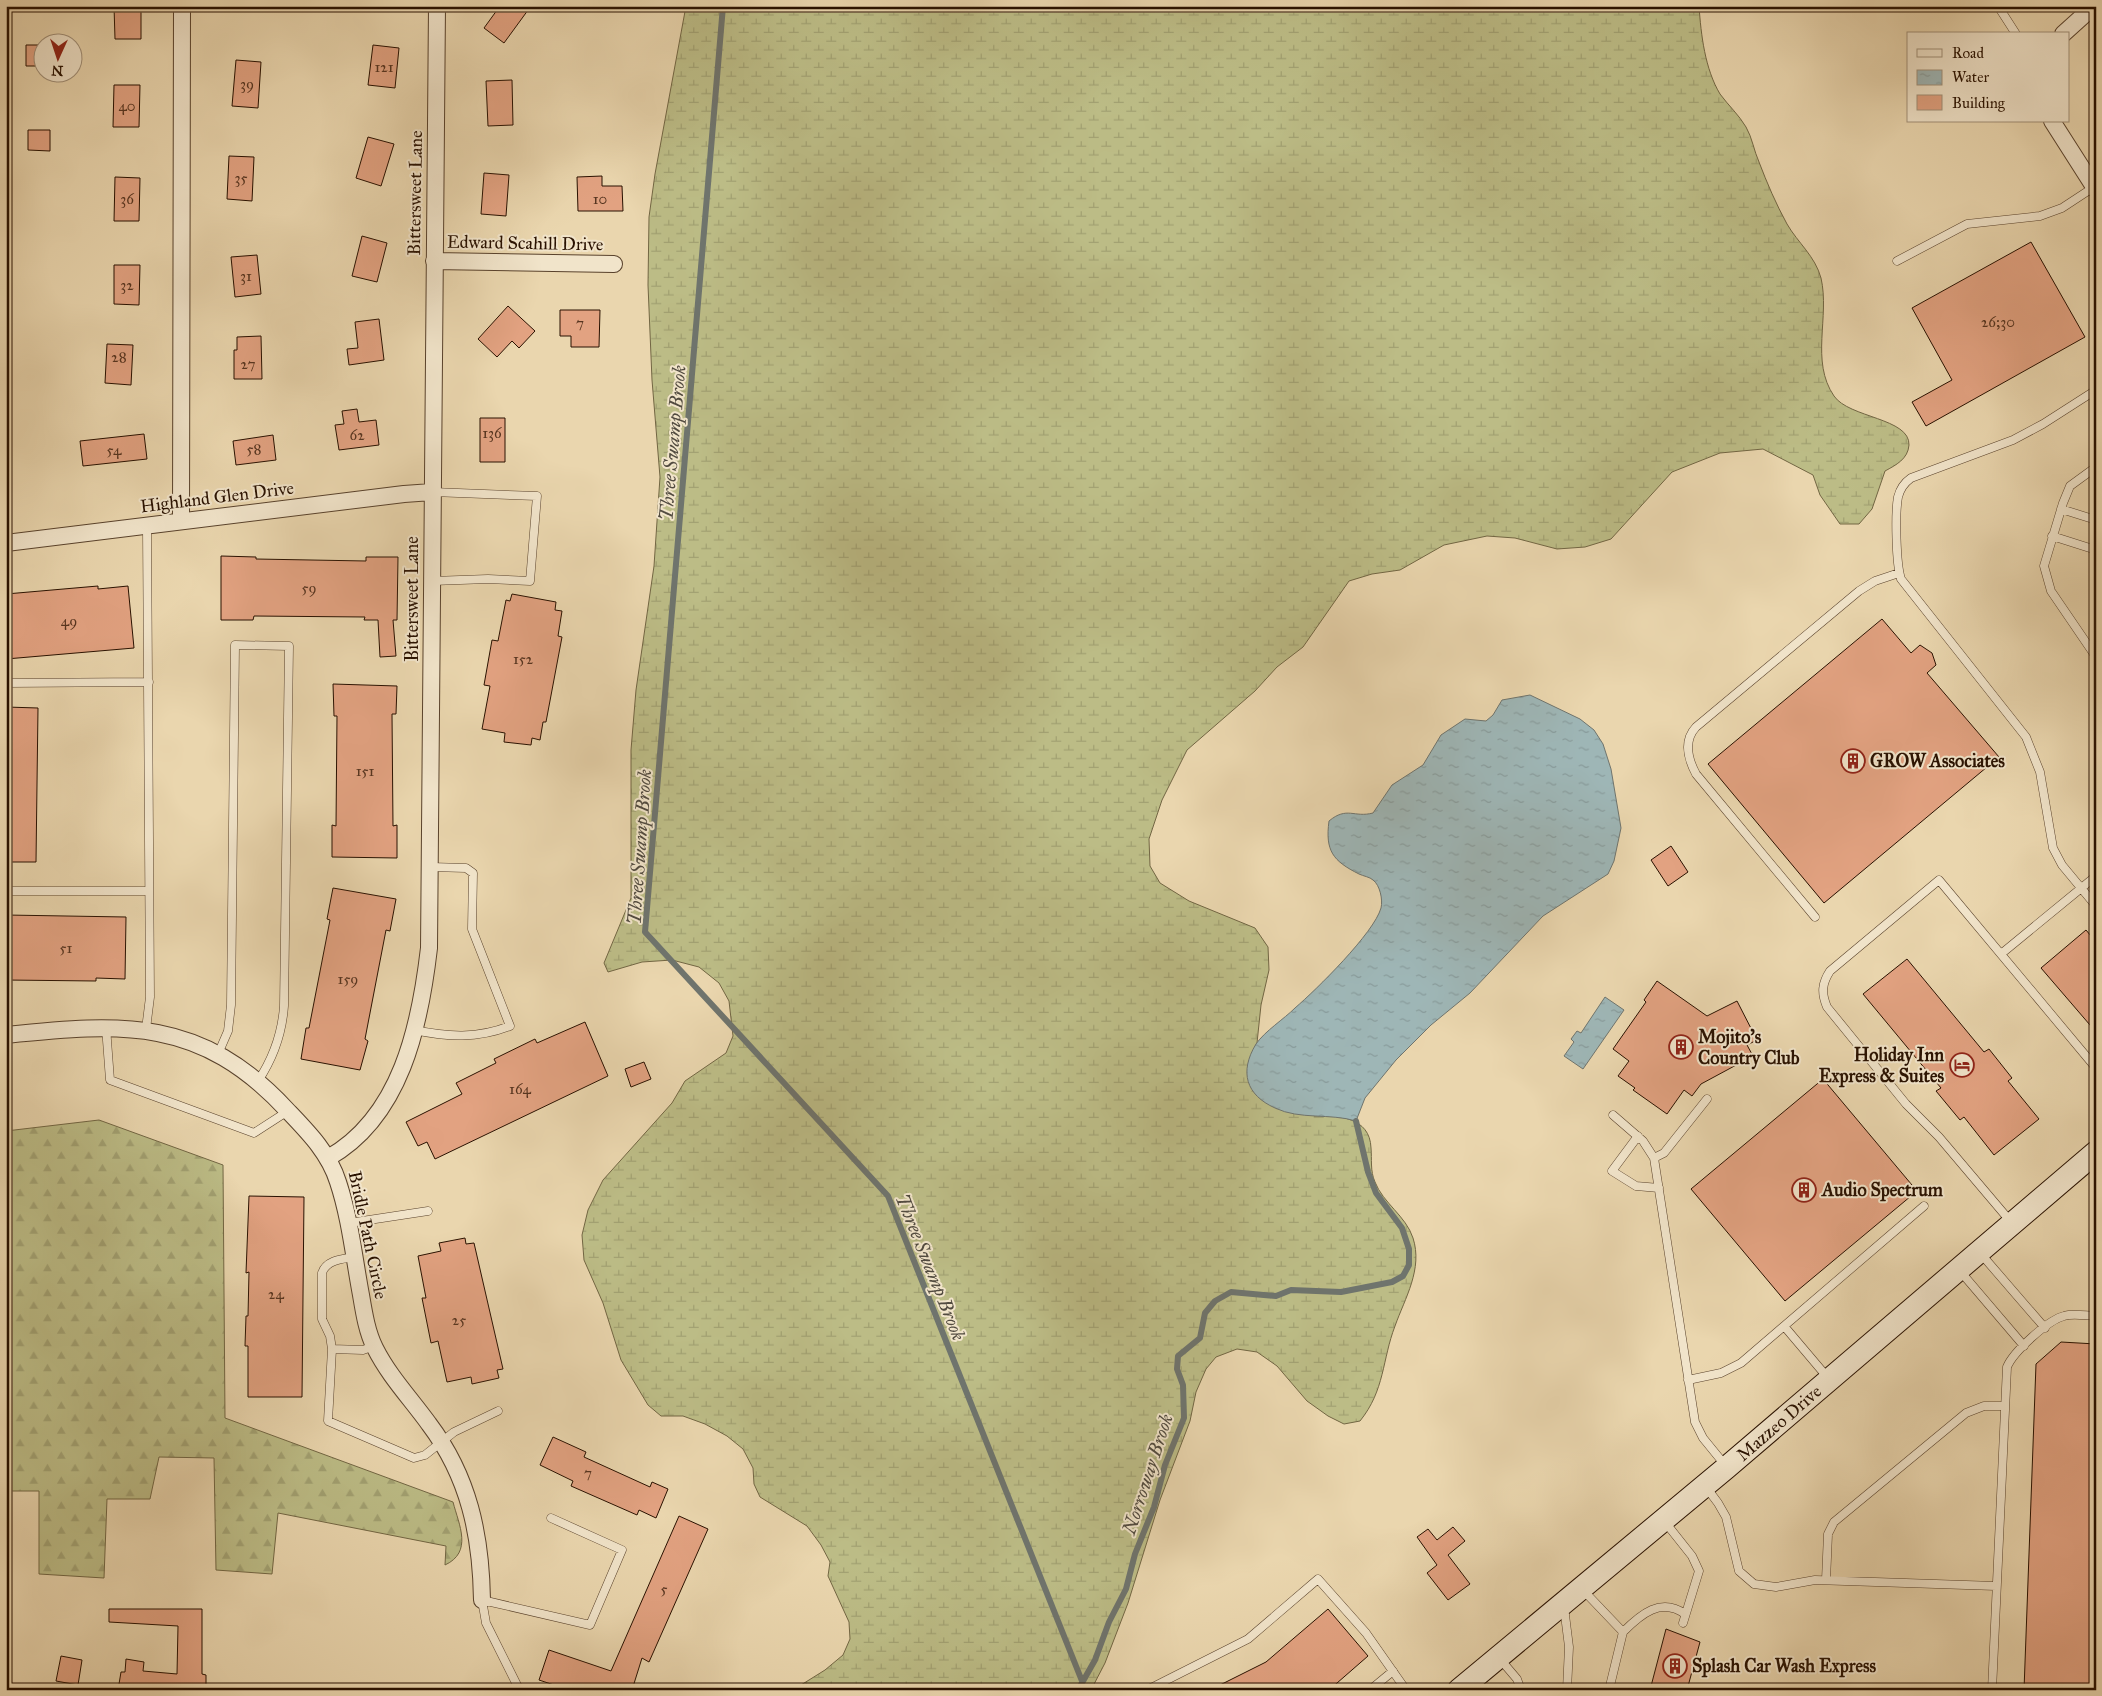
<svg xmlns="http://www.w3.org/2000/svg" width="2102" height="1696" font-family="'IM FELL Great Primer',serif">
	<defs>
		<pattern id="forest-firs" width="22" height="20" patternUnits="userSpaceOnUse" patternTransform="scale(1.25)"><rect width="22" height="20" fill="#bcbc86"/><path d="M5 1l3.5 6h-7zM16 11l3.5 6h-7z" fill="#a2a172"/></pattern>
		<pattern id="wetland-marsh" width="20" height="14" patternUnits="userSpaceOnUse" patternTransform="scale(1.25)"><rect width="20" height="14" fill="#bcbc86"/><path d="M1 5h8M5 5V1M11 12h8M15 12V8" fill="none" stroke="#a2a172"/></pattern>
		<pattern id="water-ripples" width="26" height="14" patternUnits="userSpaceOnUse" patternTransform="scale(1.25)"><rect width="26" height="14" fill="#9eb6b6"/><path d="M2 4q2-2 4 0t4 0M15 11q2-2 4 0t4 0" fill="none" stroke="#889b9b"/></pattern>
	</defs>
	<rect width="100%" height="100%" fill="#ead6ae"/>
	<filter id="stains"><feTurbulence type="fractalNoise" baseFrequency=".004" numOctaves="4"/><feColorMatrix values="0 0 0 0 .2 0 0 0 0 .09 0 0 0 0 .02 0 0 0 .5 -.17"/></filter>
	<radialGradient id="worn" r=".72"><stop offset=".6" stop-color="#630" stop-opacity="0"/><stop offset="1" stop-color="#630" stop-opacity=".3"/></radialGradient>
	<path fill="url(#forest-firs)" stroke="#726643" d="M99,1120L223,1165L225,1418L453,1502C459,1525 473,1552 445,1565L446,1546L278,1513L272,1574L216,1570L214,1458L159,1457L150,1499H107L104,1578L39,1574V1491H6V1131Z"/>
	<path fill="url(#wetland-marsh)" stroke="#726643" d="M686,6H1699C1701,35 1705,69 1720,94C1728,105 1739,115 1746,127C1752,137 1754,151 1759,162C1767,183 1776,204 1787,224C1798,243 1815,256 1821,278C1830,317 1810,361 1834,396C1849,418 1910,418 1909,445C1908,459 1896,465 1885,471L1872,509L1859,524H1840L1820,495L1813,475L1763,449L1720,453L1672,472L1611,539L1585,547L1557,549L1515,538L1487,536L1444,545L1400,570L1372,574L1349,581L1303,647L1277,667L1255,691L1187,750L1162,800L1149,839L1150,866L1160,883L1189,901L1255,928L1268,947L1269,970L1261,1005L1257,1043L1250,1060L1314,1116C1338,1115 1370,1117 1371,1148C1372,1159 1370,1171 1375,1182C1383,1203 1406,1216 1413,1238C1423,1269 1405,1298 1395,1326C1382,1360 1385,1390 1360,1421L1344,1424L1328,1416L1307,1401L1277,1366L1257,1352L1237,1349L1216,1357L1206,1369L1196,1392L1190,1421L1160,1500L1128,1603L1105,1663L1091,1690H793L825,1670L843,1655L850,1639L849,1622L828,1576L830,1562L821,1545L807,1526L760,1497L754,1484L753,1468L743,1449L727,1436L705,1424L683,1416H661L648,1405L621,1360L603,1303L584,1260L582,1235L588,1210L603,1180L672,1103L685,1081L726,1053L733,1036L729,1001L719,983L699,967L672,960L642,962L608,972L604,963L631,898V750L636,690L654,566L660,477L652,380L648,285L649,217L655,174Z"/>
	<path fill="url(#water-ripples)" stroke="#6f746d" d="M1530,695L1580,719L1594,730L1603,744L1611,769L1621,828L1614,861L1608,874L1543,916L1470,993L1431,1025L1396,1060L1365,1098L1356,1121C1330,1113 1300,1120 1275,1108C1246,1095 1239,1072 1256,1044C1265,1031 1284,1019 1295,1008C1316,990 1374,933 1381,908C1383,900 1380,885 1373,880C1370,877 1363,876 1359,874C1333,861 1325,851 1329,821C1347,806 1354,818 1373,813L1392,785L1423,765L1441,735L1465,719L1486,721L1493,715L1502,700Z
		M1605,997L1624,1010L1583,1069L1564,1056L1574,1042L1571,1039L1577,1031L1581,1033Z"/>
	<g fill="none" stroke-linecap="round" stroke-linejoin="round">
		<path stroke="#6f746d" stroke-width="6" d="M723,6L645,932L888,1196L1082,1681
			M1078,1690L1095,1660L1109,1622L1126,1589L1135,1554L1154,1507L1165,1465L1184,1418L1183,1385L1177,1369L1178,1356L1200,1338L1205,1313L1215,1301L1231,1292L1276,1296L1291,1290L1341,1292L1392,1282L1403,1276L1409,1265V1249L1402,1228L1376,1193L1368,1172L1356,1121"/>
	</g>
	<path fill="#e2a281" stroke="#291100" d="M114,6H141V39H115Z
		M500,6H531L504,43L484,28Z
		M26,45H42V66H26Z
		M373,45L399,48L395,88L368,85Z
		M236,60L261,62L258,108L232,106Z
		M512,80L513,125L488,126L486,81Z
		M114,85H140L139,127H113Z
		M28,130H50V151L28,150Z
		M368,137L394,144L381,186L356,178Z
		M229,156L254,157L252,201L227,199Z
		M484,173L509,175L506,216L481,214Z
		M602,176V186H622L623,211H578L577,177Z
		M115,177L140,178L139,221H114Z
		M362,236L387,243L377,282L352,276Z
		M2031,242L2085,337L1926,426L1912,402L1952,380L1912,308Z
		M257,255L261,294L235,297L231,257Z
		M114,265H140L139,305L114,304Z
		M508,306L535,331L519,348L512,341L497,357L478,339Z
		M560,310H600L599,347H571V336H560Z
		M379,319L384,360L349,365L347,349L358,348L355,322Z
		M261,336L262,379H234V350H237V337Z
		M107,344L133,345L131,385L105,383Z
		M357,409L359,422L376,420L379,445L339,450L335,425L344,424L342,411Z
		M480,418H505V462H480Z
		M144,434L147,459L83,466L80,441Z
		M273,435L276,460L236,465L233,441Z
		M221,556L256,557V559L366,561V557H398L397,620H393L396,656L380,657L378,620H364L365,617L254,616L253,620H221Z
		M98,586V589L128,586L134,648L6,659V594Z
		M512,594L556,602L555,610L562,611L558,636L562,637L546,722H543L540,740L532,738L531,745L504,742L505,733L482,729L490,686L484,685L492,640L498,641L506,600L510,601Z
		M1882,619L1911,653L1920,645L1932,653L1936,665L1927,673L1999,757L1824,903L1708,764Z
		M333,684L397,686L396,714H392L393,826L397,825V858L332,857V825L336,826L337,716H334Z
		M6,707L38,708L36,862H6Z
		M1671,846L1688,872L1668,886L1651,860Z
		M333,888L396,899L390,931L386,930L365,1039L368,1041L360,1070L301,1059L306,1028H309L330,920L327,919Z
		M6,915L126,917L125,979L96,978V981L6,980Z
		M2086,930L2096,942V1032L2041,968Z
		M1907,959L1984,1052L1989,1049L2012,1078L2008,1081L2039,1119L1994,1155L1964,1117L1960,1120L1936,1091L1941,1088L1863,994Z
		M1657,981L1707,1016L1737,1001L1757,1040L1747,1045L1753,1056L1701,1084L1692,1096L1684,1090L1667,1114L1633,1090L1635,1088L1618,1076L1629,1061L1613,1049L1646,1002L1644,1000Z
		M585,1022L608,1076L435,1159L427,1142L418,1146L406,1122L462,1094L456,1083L496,1063L494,1059L535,1039L537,1043Z
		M644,1062L651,1079L631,1087L625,1069Z
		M1823,1079L1917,1191L1785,1301L1691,1189Z
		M249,1196L304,1197L302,1397H248V1346H245L246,1316H248L249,1272L246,1273Z
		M465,1238L466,1244L474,1243L503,1369L497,1370L499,1378L472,1384L471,1377L447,1382L438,1341L431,1343L422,1298H426L418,1256L441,1251L439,1243Z
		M2061,1342L2096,1344V1690H2024L2036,1364Z
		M553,1437L586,1452L584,1457L650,1487L652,1482L668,1489L656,1518L639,1510L637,1515L571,1486L573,1481L540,1465Z
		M679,1516L708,1529L649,1662L642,1658L632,1690H569L539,1680L549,1650L611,1671Z
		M1453,1527L1465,1541L1448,1555L1470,1584L1448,1600L1427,1573L1437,1565L1417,1537L1428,1529L1437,1540Z
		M109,1609H202V1674L206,1675V1690H118L121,1672H125L126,1659L144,1662L143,1671L177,1674L178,1626L109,1622Z
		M1328,1609L1368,1656L1329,1690H1210L1266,1662Z
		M1666,1629L1700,1642L1687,1690H1650Z
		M61,1656L82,1660L78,1685L56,1681Z"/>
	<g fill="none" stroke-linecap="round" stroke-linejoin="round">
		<g stroke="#59422c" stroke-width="9">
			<path id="lane" d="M1998,6L2016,34
				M1897,261L1967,224L2040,216L2062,208L2094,187
				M2096,390L2043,424L2013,440L1911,478C1904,483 1900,489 1898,497C1895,513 1896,564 1901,579L2026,737L2040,772L2053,848L2062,865L2096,906
				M2096,467L2070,486L2063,503L2044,566L2051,591L2096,657
				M2061,509L2096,520
				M2052,536L2096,550
				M432,581L488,579L530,581L537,496L432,492
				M6,683L149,682
				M6,891H149
				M1815,917L1696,774C1688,759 1683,741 1696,727L1859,591L1875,581L1899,573
				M2001,954L2096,876
				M106,1027L110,1080L254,1133L288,1111
				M146,1029L150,997L147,526
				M414,1030C448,1037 477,1039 510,1026L472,929L473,873L466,868L431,867
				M218,1054L228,1031L231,1005L235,645L289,646L284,1006C282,1034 274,1057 258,1081
				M1613,1115L1643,1141L1654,1158L1695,1422L1703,1438L1725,1465
				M1638,1136L1612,1171L1636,1186L1659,1188
				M1654,1158L1664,1153L1707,1099
				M2011,1222L1939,1137L1906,1104L1827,1007C1821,993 1822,983 1830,971L1939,880L2096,1068
				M349,1223L428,1211
				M1981,1254L2045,1328
				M354,1257C342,1259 326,1260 322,1273V1319L330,1336L332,1349L328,1421L414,1458L425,1455L454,1432L498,1411
				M1960,1271L2024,1346
				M1784,1326L1828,1378
				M332,1349L363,1350L374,1346
				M1688,1380L1721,1373L1741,1363L1924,1206
				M1706,1487L1718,1503L1726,1517L1739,1571L1754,1584L1776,1587L1815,1580L1996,1586
				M1665,1522L1692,1556L1699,1571L1683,1623
				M1826,1580L1828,1534L1834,1522L1966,1413L1984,1406H2004
				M1582,1589L1623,1632C1641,1614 1661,1597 1685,1614
				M1564,1607L1569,1647L1567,1690
				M1500,1659L1517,1679L1521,1690
				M519,1689L486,1623L482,1600L590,1625L622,1550L551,1518
				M1147,1690L1248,1639L1318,1579L1366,1633L1406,1690
				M1370,1690L1393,1671
				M1609,1690L1623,1632
				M1992,1690L2007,1367C2013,1352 2048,1320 2064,1316C2074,1313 2086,1316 2096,1316"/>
		</g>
		<g stroke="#59422c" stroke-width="18">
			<path id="street" d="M2063,34L2094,6
				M2052,121L2096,190
				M434,261L614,264
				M181,521L182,6
				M6,543L404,494L432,492
				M6,1035C123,1023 201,1017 287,1110C308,1132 329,1153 338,1182C350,1218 354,1258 361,1295C364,1313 367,1332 375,1348C389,1376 411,1399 429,1424C469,1477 481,1535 482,1600
				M328,1158C401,1117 420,1026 429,948L437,6"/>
		</g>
		<g stroke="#291100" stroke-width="24">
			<path id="secondary" d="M1459,1690L1726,1468L2096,1152"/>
		</g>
		<use href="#lane" stroke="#f1e4ca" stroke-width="8"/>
		<use href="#street" stroke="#f1e4ca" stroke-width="16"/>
		<use href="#secondary" stroke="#f1e4ca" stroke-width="22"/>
	</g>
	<defs>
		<g id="building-ring" transform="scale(1.25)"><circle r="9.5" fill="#f1e4ca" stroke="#8f2418" stroke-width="1.5"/><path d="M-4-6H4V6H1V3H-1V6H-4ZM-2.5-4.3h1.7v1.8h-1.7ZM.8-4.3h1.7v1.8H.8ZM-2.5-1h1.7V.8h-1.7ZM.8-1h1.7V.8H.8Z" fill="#8f2418"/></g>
		<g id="hotel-ring" transform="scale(1.25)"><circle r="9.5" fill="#f1e4ca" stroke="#8f2418" stroke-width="1.5"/><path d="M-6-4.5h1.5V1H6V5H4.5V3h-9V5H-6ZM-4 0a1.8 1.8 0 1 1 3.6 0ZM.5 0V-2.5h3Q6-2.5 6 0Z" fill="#8f2418"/></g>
	</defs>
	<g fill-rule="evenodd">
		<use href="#building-ring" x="1853" y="761"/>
		<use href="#building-ring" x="1681" y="1047"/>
		<use href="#hotel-ring" x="1962" y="1065"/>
		<use href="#building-ring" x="1804" y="1190"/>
		<use href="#building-ring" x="1675" y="1666"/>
	</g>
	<g text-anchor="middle" stroke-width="4" stroke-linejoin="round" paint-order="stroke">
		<g font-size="15" fill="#573520">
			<text x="384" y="72">121</text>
			<text x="247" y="89">39</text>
			<text x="127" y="111">40</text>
			<text x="241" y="183">35</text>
			<text x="127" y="204">36</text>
			<text x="600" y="204">10</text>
			<text x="246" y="281">31</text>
			<text x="127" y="290">32</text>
			<text x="1998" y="327">26;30</text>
			<text x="580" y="328">7</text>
			<text x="119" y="362">28</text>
			<text x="248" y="369">27</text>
			<text x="492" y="438">136</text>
			<text x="357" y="440">62</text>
			<text x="254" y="454">58</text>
			<text x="114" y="455">54</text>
			<text x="309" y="593">59</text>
			<text x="69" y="626">49</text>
			<text x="523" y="664">152</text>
			<text x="365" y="776">151</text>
			<text x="66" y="953">51</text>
			<text x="348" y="984">159</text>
			<text x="520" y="1094">164</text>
			<text x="276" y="1299">24</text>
			<text x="459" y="1325">25</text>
			<text x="588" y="1478">7</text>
			<text x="664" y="1594">5</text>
		</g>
		<g font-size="18" fill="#291100" stroke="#f1e4ca">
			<text transform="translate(415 193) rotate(-89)" y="6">Bittersweet Lane</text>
			<text transform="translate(525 243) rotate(1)" y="6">Edward Scahill Drive</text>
			<text transform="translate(217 497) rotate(-7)" y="6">Highland Glen Drive</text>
			<text transform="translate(412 599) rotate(-90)" y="6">Bittersweet Lane</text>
			<text transform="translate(368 1235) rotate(78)" y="6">Bridle Path Circle</text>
			<text transform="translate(1779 1423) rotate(-41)" y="6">Mazzeo Drive</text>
		</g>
		<g font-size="18" font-weight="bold" fill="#291100" stroke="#f1e4ca" text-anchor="start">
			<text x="1870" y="767">GROW Associates</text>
			<text x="1698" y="1043">Mojito's<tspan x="1698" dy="21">Country Club</tspan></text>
			<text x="1944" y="1061" text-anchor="end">Holiday Inn<tspan x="1944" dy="21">Express &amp; Suites</tspan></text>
			<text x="1822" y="1196">Audio Spectrum</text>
			<text x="1692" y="1672">Splash Car Wash Express</text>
		</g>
		<g font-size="19" font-style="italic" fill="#524b40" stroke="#f1e4ca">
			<text transform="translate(672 443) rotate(-85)" y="7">Three Swamp Brook</text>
			<text transform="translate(639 847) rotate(-86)" y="7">Three Swamp Brook</text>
			<text transform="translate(931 1267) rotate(68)" y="7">Three Swamp Brook</text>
			<text transform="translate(1147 1474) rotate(-72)" y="7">Norroway Brook</text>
		</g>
	</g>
	<rect width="2102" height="1696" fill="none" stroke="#ead6ae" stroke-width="25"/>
	<rect x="8" y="8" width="2087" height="1681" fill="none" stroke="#291100" stroke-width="2.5"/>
	<rect x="12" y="12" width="2077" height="1671" fill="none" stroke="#291100"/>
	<rect x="1907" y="32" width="162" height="90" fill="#f1e4ca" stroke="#a19079"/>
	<rect x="1917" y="49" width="25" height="8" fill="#f1e4ca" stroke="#a19079"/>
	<text x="1952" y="58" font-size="15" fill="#291100">Road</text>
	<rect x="1917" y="70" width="25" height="15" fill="url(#water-ripples)" stroke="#a19079"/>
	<text x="1952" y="82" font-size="15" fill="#291100">Water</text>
	<rect x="1917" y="95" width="25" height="15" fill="#e2a281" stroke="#a19079"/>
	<text x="1952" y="108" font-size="15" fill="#291100">Building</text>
	<g transform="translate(58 58) rotate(183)"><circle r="24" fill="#f1e4ca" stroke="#a19079"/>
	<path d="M0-4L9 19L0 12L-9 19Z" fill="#8f2418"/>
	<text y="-8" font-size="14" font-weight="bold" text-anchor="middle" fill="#291100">N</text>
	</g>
	<rect width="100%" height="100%" filter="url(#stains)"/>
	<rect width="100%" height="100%" fill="url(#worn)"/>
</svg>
